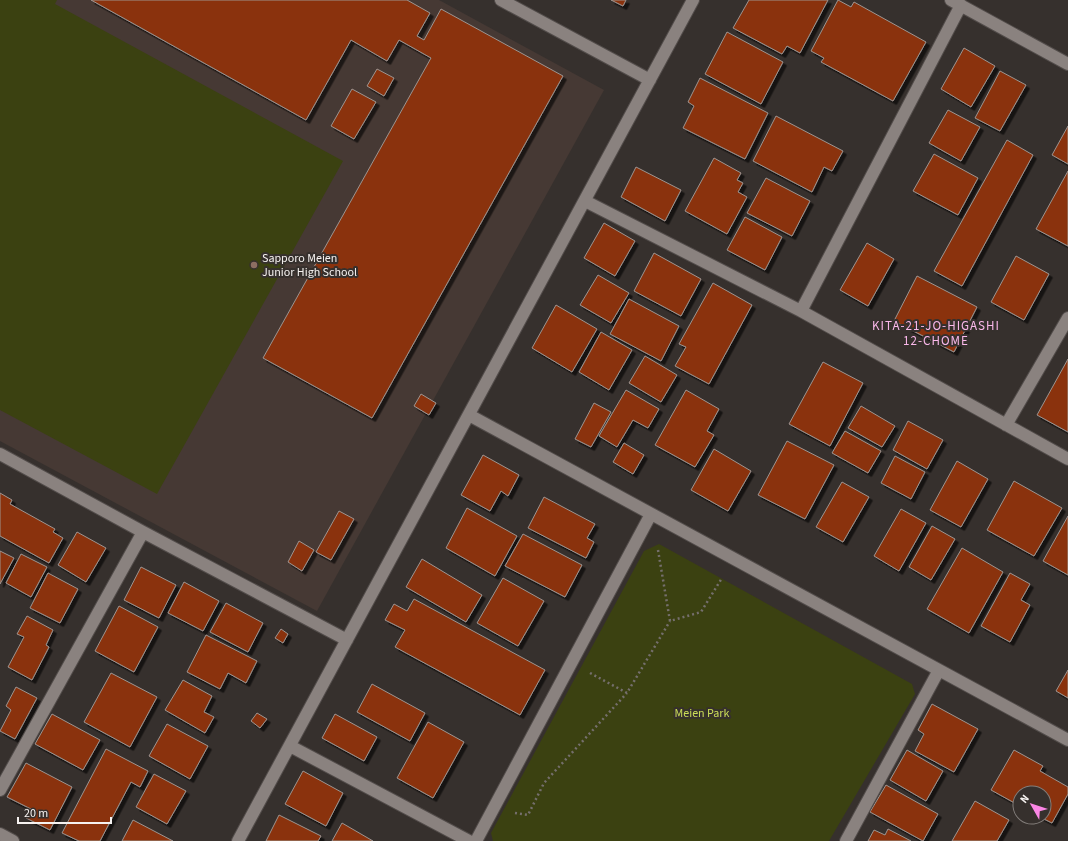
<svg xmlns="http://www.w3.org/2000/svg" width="1068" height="841" font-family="'Source Sans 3',sans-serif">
	<defs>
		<filter id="shadow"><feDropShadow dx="3.5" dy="3.5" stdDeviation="0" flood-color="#0009"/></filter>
	</defs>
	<rect width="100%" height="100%" fill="#36302d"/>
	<path fill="#463934" d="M0,0H439L604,90L317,611L0,441Z"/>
	<path fill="#3b4111" d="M0,0H57L55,4L343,161L157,494L0,410Z
		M659,544L912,684L915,694L829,841H493L491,833L644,551Z"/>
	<path fill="#8a3309" stroke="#9d9491" filter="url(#shadow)" d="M91,0H407L430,13L417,36L424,40L441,9L563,76L372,418L263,358L431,58L399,40L387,61L351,40L306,120Z
		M611,0H626L623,6Z
		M749,0H828L800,53L787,46L782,54L733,28Z
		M838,0L851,7L854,2L926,42L893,101L821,62L824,58L811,51Z
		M727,32L783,62L761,104L705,74Z
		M964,48L995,66L971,107L941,89Z
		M377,69L394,78L384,96L367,86Z
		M1000,71L1026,85L1000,131L975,118Z
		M700,78L768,113L745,159L683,128L694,106L688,102Z
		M352,89L376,102L354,139L331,126Z
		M948,110L980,127L961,161L929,143Z
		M776,116L843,151L832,171L824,167L812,192L753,161Z
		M1068,126V164L1052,155Z
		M1007,140L1033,155L962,286L934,271Z
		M934,154L978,178L958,215L913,191Z
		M714,158L741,173L737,180L743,183L738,192L747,197L727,234L685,211Z
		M636,167L681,190L665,221L621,197Z
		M1068,171V246L1036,229Z
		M766,178L810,201L792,236L747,213Z
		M745,217L782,237L765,270L727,250Z
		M604,223L635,241L615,276L584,258Z
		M867,243L894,259L868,306L840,290Z
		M654,253L701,279L681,316L634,291Z
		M1016,256L1049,274L1024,320L991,302Z
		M598,275L629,293L611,323L580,305Z
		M917,276L977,307L954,352L894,321Z
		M713,283L752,305L709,384L675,366L686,347L679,344Z
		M629,299L679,326L661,361L610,334Z
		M556,305L597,329L572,372L532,348Z
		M601,332L632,350L609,390L579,372Z
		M645,356L677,375L661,402L629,383Z
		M1068,359V432L1037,415Z
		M823,362L863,383L830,446L789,424Z
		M626,390L659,409L648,428L633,420L617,447L599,436Z
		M686,390L719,409L707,431L714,435L695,467L655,445Z
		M421,394L436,403L429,415L414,406Z
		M594,403L611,412L591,447L575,439Z
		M861,406L895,426L882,447L848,428Z
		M908,421L943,440L927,469L893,450Z
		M845,431L881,451L868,473L832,453Z
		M787,441L834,465L805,519L758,495Z
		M624,443L644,455L633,474L613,462Z
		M714,449L751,471L728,511L691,490Z
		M483,455L519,475L508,496L501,491L490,511L461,495Z
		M895,456L925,472L911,499L881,483Z
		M957,461L988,479L961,527L930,510Z
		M1014,481L1062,508L1034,556L987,530Z
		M842,482L869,497L843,542L816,527Z
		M0,493L12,500L10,504L55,529L53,532L63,538L49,563L0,536Z
		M544,497L595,524L587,538L594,542L586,558L528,528Z
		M467,508L517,536L495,576L446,548Z
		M901,509L926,523L899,571L874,556Z
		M339,511L354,519L331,560L316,552Z
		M1068,516V575L1043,561Z
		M932,526L955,539L931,580L909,567Z
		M77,532L106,548L86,582L58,565Z
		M523,534L582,565L565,597L505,566Z
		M299,541L314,550L302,571L288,562Z
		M962,548L1003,572L969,633L927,609Z
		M0,551L14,558L0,584Z
		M21,554L47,567L31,597L6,583Z
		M422,559L482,595L466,622L406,587Z
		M141,567L176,585L159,618L124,600Z
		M48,573L78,589L60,623L30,608Z
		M1010,573L1030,584L1021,600L1030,605L1010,642L981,626Z
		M503,578L544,601L518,646L477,623Z
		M184,582L219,601L203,631L168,613Z
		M414,599L545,670L520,715L395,647L405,630L385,620L394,604L407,611Z
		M226,603L263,623L248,652L210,632Z
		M119,606L158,627L134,672L95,651Z
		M27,616L53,630L46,645L49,647L32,680L8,667L24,637L17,634Z
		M281,629L288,634L283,643L275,638Z
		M206,635L257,661L246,683L228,673L220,689L187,672Z
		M1068,670V698L1056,691Z
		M111,673L157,697L130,747L84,722Z
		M183,680L212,696L204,712L214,717L205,733L165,710Z
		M372,684L425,713L410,741L357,712Z
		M16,687L37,698L15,739L0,731L11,710L6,706Z
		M932,704L978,729L954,772L915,751L924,734L918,730Z
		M257,713L267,719L260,728L251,721Z
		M52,714L100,740L83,770L35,744Z
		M335,714L377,737L364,761L322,738Z
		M428,722L464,742L433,798L397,778Z
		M167,724L208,746L190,779L149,756Z
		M106,749L148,771L140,787L131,782L100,841H79L62,833Z
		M907,750L943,771L926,801L890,780Z
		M1014,750L1043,766L1040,771L1068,787V794L1052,823L1040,817H1044V793H1020V806L991,790Z
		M26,763L72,787L50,830L26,818L31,809L7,797Z
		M303,771L343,793L326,826L285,804Z
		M154,774L186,791L167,824L136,807Z
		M886,785L938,814L923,841L870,812Z
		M975,801L1009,820L997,841H952Z
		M279,815L321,836L318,841H266Z
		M133,820L173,841H122Z
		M342,823L373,841H332Z
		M888,829L911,841H868L874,830L885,835Z"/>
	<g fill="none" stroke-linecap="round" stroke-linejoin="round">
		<g stroke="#524c4a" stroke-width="14">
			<path id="minor" d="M501,0L650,80
				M951,0L1068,64
				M585,201L801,311L1068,459
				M801,311L961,5
				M469,415L1068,740
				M1006,425L1068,318
				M0,454L143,532L347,640
				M290,746L469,841
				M0,790L143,532
				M0,834L13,841
				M238,841L693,0
				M476,841L651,514
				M846,841L939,670"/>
		</g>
		<path stroke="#756f6d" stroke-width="2.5" stroke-dasharray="2 3" stroke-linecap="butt" d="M658,550L670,621L701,612L722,578
			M590,673L627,693L670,621
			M515,813L528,815L544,783L627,693"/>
		<use href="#minor" stroke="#8a827f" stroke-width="12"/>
	</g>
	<circle fill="#8d6e63" stroke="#36302d" stroke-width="1.5" cx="254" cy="265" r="4"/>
	<g text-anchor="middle" stroke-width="4" stroke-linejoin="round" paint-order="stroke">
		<g font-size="12" fill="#f6f2f0" stroke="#36302d" text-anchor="start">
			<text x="262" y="262">Sapporo Meien<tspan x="262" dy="14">Junior High School</tspan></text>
		</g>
		<g font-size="12" fill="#cbdd57" stroke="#36302d">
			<text x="702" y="717">Meien Park</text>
		</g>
		<g font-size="13" letter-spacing="1" fill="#fab8ea" stroke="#36302d">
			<text x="936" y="330">KITA-21-JO-HIGASHI<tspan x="936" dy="15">12-CHOME</tspan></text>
		</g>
	</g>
	<g transform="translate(1032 805) rotate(309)"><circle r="19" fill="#36302d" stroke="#837e7b"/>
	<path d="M0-3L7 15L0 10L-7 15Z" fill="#fb86e5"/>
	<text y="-6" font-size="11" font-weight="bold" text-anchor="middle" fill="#f6f2f0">N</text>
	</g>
	<path d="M18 817v6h93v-6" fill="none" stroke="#f6f2f0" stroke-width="2"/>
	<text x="24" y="817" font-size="12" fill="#f6f2f0" stroke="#36302d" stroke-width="3" paint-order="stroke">20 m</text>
</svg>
